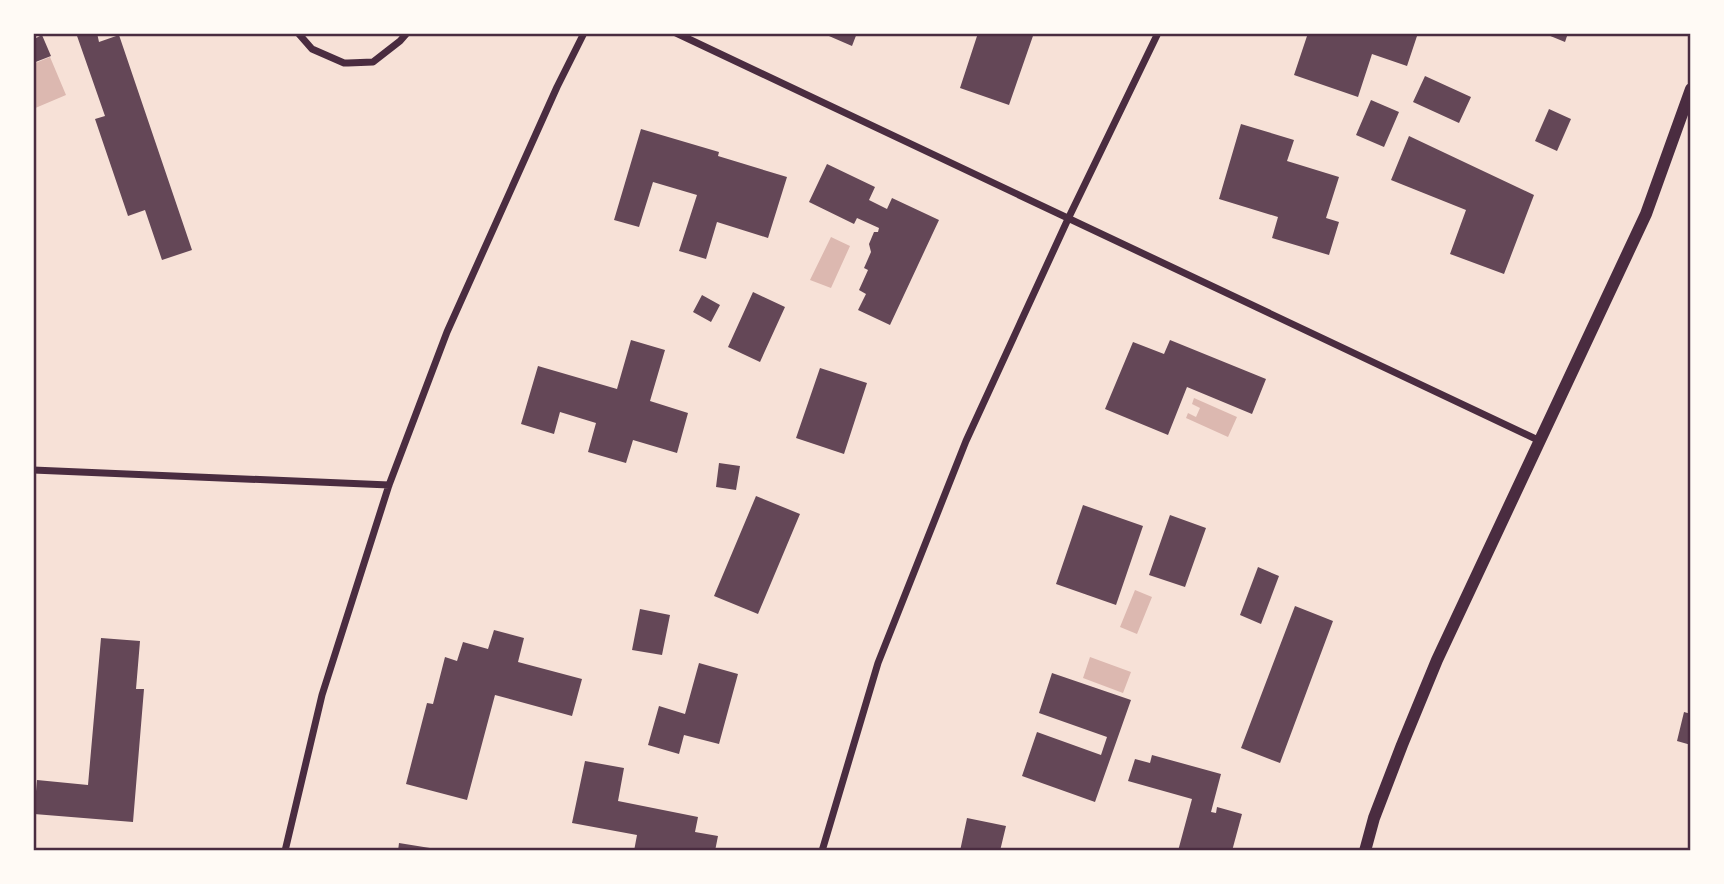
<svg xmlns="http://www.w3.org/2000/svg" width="1724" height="884" font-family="'Golos Text',sans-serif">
	<rect width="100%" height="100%" fill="#f7e1d7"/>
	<path fill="#dcb8b0" d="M50,57L66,95L33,109V64Z
		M831,237L850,246L831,288L810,280Z
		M1194,398L1237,417L1228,437L1186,418L1188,413L1196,417L1200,408L1192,404Z
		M1135,590L1152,597L1137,634L1120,627Z
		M1090,657L1131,672L1123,693L1083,678Z"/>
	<path fill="#644757" d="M33,33L36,38L42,35L51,56L33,63Z
		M76,33H97L99,42L119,35L192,250L162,260L145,210L128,216L95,119L105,116Z
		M822,33H857L852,46Z
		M978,33H1034L1009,105L960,88Z
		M1308,33H1418L1407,66L1372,54L1358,97L1294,75Z
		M1543,33H1568L1565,42Z
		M1425,76L1471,97L1459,123L1413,102Z
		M1371,100L1399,112L1384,147L1356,135Z
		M1549,109L1571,119L1557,151L1535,141Z
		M1241,124L1294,140L1287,161L1339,177L1326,218L1339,222L1329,255L1272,238L1278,217L1219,199Z
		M641,129L719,152L718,156L787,177L768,238L717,222L706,259L679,251L697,195L653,182L639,227L614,220Z
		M1409,136L1534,195L1504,274L1450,254L1466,210L1391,180Z
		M827,164L875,187L869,200L887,209L892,198L939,220L890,325L858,310L866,294L859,290L868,270L864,268L871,252L869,244L874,232H878L879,228L857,218L854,224L809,202Z
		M753,292L785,307L760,362L728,347Z
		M702,295L720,305L711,322L693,312Z
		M631,340L665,350L650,401L688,413L677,453L633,440L626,463L588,452L596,423L560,412L554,434L521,424L538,366L617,389Z
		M1170,340L1266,379L1252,414L1187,387L1168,435L1105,409L1133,342L1164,354Z
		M820,368L867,383L844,454L796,438Z
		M719,463L740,466L736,490L716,487Z
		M756,496L800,514L758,614L714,596Z
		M1083,505L1143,526L1116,605L1056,584Z
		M1170,515L1206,528L1185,587L1149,575Z
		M1258,567L1279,576L1261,624L1240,615Z
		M1295,606L1333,621L1280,763L1241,748Z
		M640,609L670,615L662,655L632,650Z
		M494,630L524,638L518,662L582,679L572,716L495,695L467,800L406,784L427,703L433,704L445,657L457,661L463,642L488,649Z
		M101,638L140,641L136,689H144L133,822L34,814L37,780L88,785Z
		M699,663L738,674L719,744L684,735L679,754L648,745L659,706L685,714Z
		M1052,673L1131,700L1095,802L1022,776L1037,732L1101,755L1107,737L1039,713Z
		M1684,712L1691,714V745L1677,741Z
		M1152,755L1221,774L1211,812L1216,813L1217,807L1242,814L1232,851H1178L1192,799L1128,781L1135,759L1150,763Z
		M585,761L624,768L618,801L698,817L695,832L718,836L715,851H634L637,835L572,823Z
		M967,818L1006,826L1000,851H960Z
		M399,843L436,849V851H398Z"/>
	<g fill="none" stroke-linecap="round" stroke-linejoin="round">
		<path stroke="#4a2c40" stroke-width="7" d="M298,33L312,49L344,63H348L373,62L400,41L407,33
			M676,33L1540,441
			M33,470L389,485
			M285,851L322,695L389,485L447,332L557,87L584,33
			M822,851L878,663L966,441L1068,219L1158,33"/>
		<path stroke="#4a2c40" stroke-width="12" d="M1365,851L1374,818L1402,745L1437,660L1646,214L1691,89"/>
	</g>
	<rect width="1724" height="884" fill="none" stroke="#fffaf5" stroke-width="70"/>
	<rect x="35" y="35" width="1654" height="814" fill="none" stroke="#4a2c40" stroke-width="2.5"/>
</svg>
